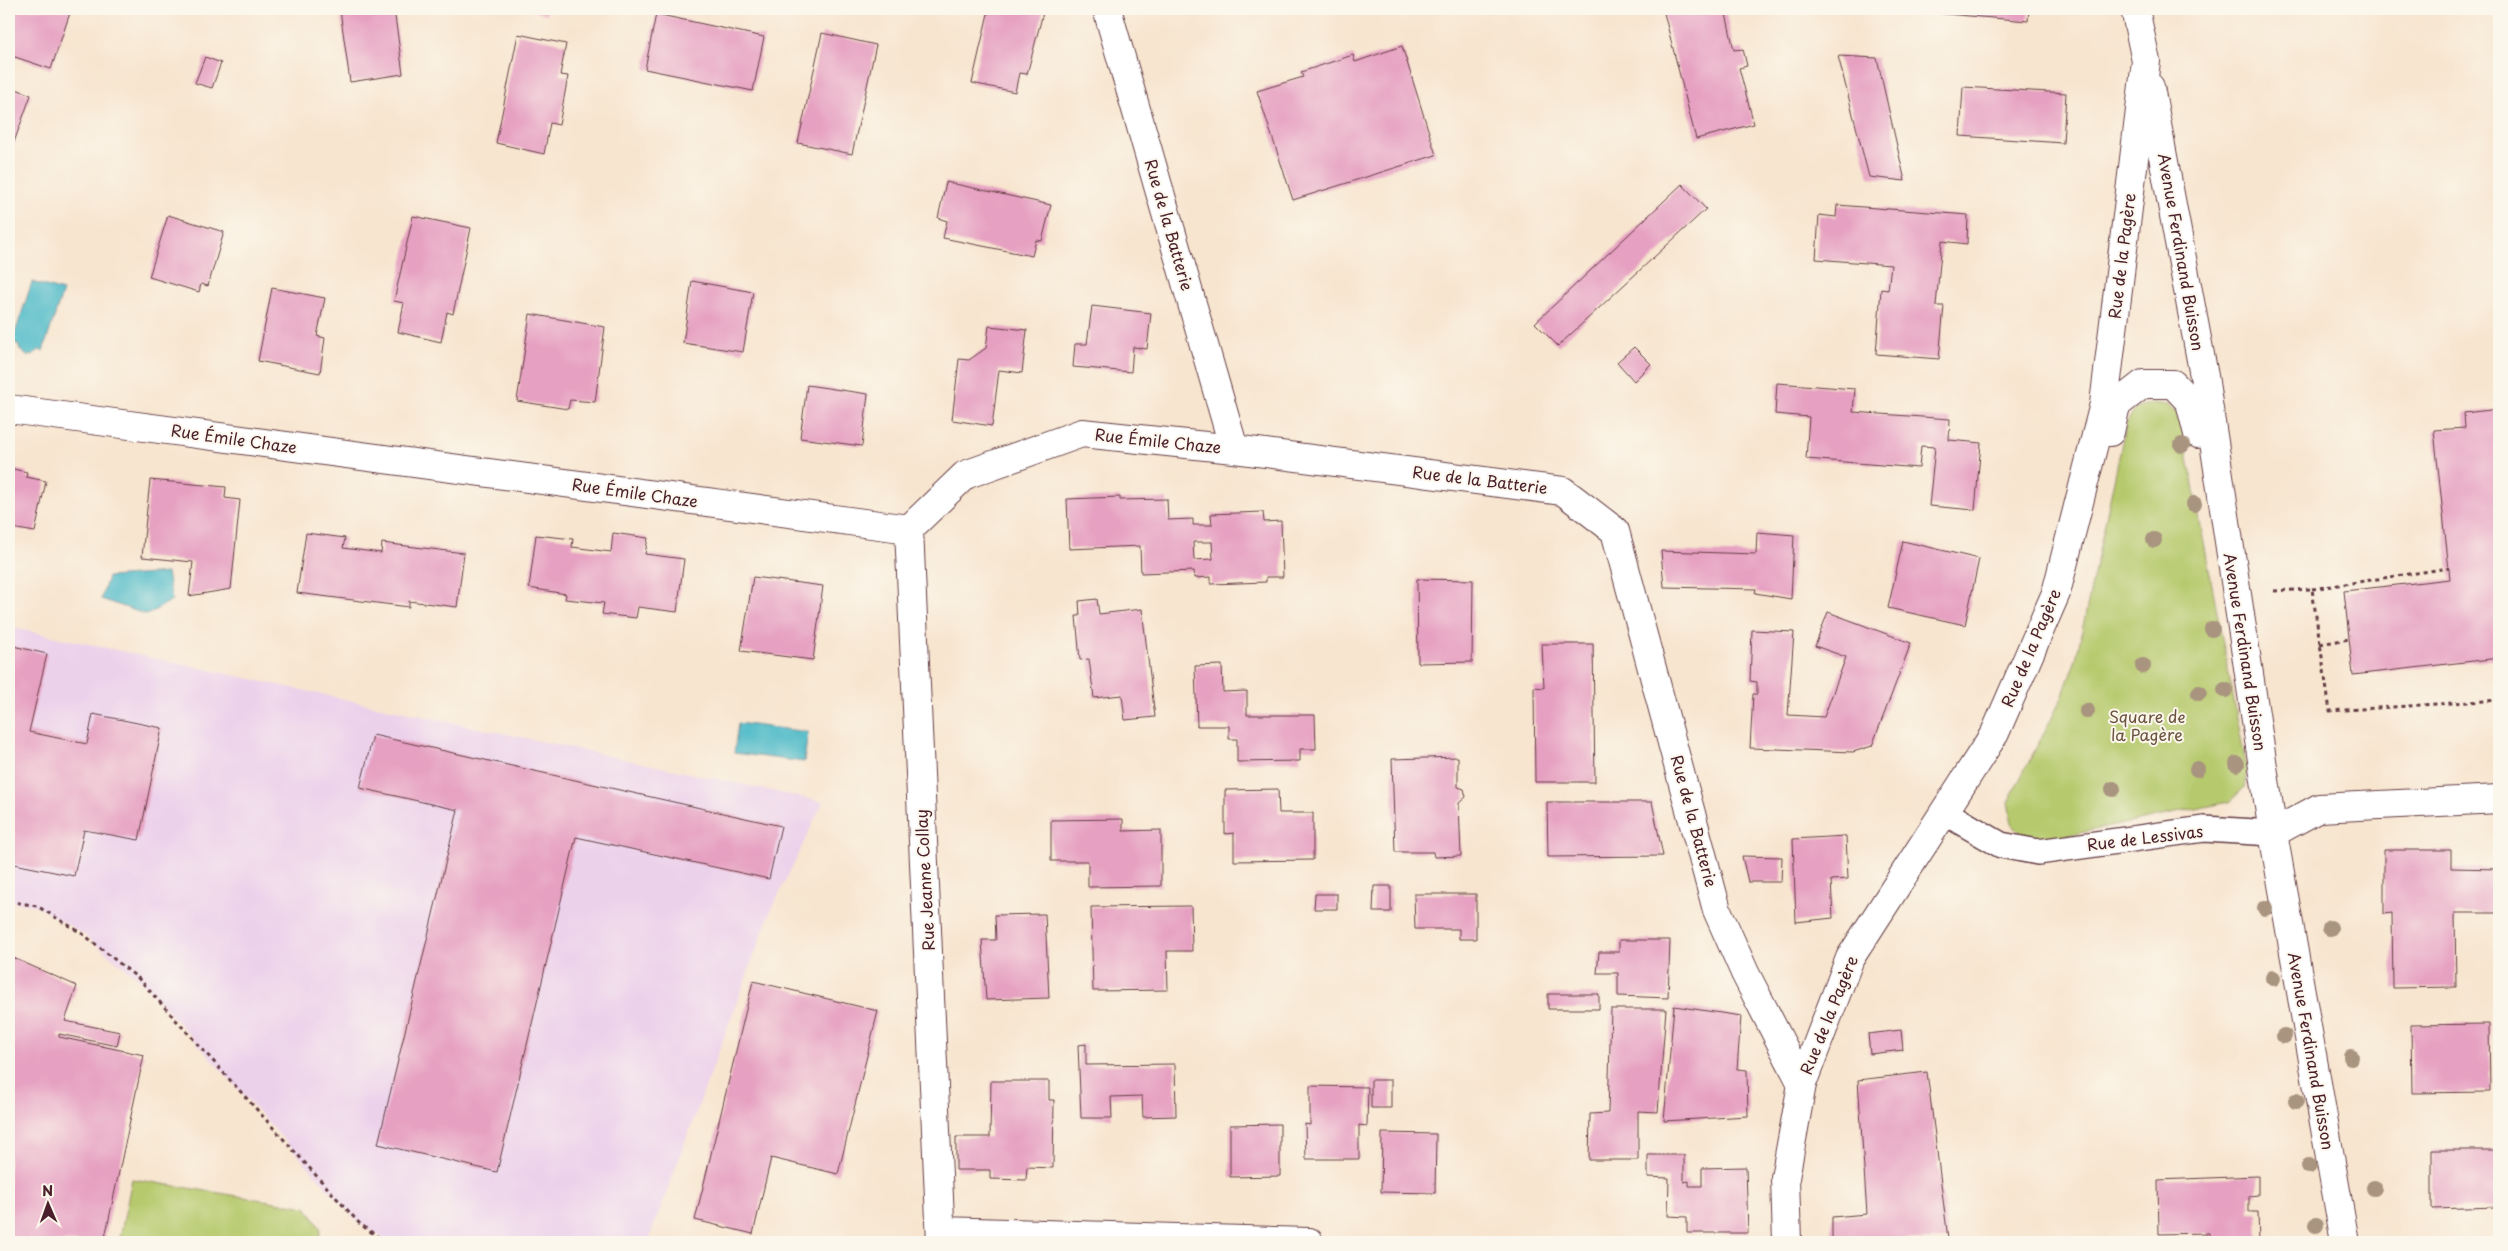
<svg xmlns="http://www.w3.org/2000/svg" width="2508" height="1251" font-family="'Playpen Sans',sans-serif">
	<rect width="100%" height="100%" fill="#fbf7ec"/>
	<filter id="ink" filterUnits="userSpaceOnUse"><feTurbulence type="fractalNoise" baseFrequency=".02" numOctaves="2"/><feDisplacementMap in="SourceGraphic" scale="10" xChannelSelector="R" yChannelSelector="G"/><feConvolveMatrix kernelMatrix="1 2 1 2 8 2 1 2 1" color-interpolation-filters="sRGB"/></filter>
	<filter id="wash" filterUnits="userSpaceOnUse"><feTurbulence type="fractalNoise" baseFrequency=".0096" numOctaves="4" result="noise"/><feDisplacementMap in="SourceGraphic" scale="20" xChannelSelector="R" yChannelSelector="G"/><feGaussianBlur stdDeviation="1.12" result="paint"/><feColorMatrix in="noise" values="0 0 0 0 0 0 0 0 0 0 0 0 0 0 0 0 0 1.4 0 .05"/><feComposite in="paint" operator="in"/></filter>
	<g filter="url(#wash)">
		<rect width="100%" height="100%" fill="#f7e5cf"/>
		<path fill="#ecd1eb" d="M9,627L823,802L770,913L648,1242H390L360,1224L139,979L83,934L37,906L9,901Z"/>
		<path fill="#b6c96c" stroke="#80744c" d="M2152,403L2167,405L2180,416L2247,770L2244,788L2229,802L2046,840L2024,837L2012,823L2008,802L2061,700L2076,659L2126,424L2135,409Z
			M132,1179L306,1207L321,1229L318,1242H119Z"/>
		<path fill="#4cb9c7" stroke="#4b6c79" d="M32,282L63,291L43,351L38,350L33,355L27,356L20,350L18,344L12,342Z
			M167,573L172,600L147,615L101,599L108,577Z
			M738,723L808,732L804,762L734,753Z"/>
		<g id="blocks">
			<path fill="#e6a0c1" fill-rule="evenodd" d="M9,9L71,10L51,69L9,55Z
				M346,9H394L403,74L350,82L340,10Z
				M526,9H547L546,14Z
				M989,9H1044L1027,74L1019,73L1015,92L972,83Z
				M1663,9H1725L1734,50L1743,49L1747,66L1739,68L1754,124L1696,139Z
				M1935,9H2029L2028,21L1934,13Z
				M656,14L764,37L753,91L645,69Z
				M822,33L876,45L852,154L798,143Z
				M518,34L566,44L560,75L568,76L559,125L550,123L544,154L496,143Z
				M1402,46L1436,155L1293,200L1257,91L1303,77L1301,72L1353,55L1355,62Z
				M1838,56L1877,58L1905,181L1869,177Z
				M205,57L221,63L212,88L195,83Z
				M9,86L31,95L9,156Z
				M1963,87L2066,93L2063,143L1960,136Z
				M946,182L1051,205L1042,241L1036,240L1032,256L943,238L947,221L938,218Z
				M1682,184L1706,209L1558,346L1535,323Z
				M1837,205L1968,215L1967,244L1942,241L1936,306H1944L1939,359L1876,354L1881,289L1888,290L1891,265L1816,259L1819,215L1836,217Z
				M168,215L224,232L208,286L201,284L199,292L149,277Z
				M413,216L471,228L453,314L447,312L441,342L398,332L404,303L394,301Z
				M692,281L753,292L743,352L683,343Z
				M272,288L325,298L317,336L325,338L320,373L258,361Z
				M1092,306L1151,313L1147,349L1133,347L1131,372L1073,367L1075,344H1087Z
				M530,314L605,327L595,402L570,400L568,409L517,401Z
				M989,326L1027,330L1022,373L999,370L992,426L952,420L959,359L969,360L986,348Z
				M1634,347L1651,364L1634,381L1617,362Z
				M1777,383L1855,389L1853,412L1950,419L1949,440L1981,443L1975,510L1929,506L1935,447L1921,446L1919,468L1806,459L1809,417L1775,414Z
				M807,385L868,394L862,446L800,438Z
				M2499,409V658L2353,675L2344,591L2450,579L2434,430L2465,428L2464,413Z
				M9,468L27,472L26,477L46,481L35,532L12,528L9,531Z
				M150,480L226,487L225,498L240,500L231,589L189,596L193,562L142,557Z
				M1120,497V500L1167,499L1168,520L1193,519V525H1212L1211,514L1263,512L1264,522L1281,521L1283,577H1266V582L1211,584V577L1195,578L1194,571L1141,573L1140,546L1069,549L1067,499ZM1193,542H1212L1213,559L1194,560Z
				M1757,532L1794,535L1791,599L1755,593L1756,589L1664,587L1661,551L1756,554Z
				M306,533L345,538L343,548L381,553L382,543L464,553L457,607L409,601V607L297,593Z
				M613,533L648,538L645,554L684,559L677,612L638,607L636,618L602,614L604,603L565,599L566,594L529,588L536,535L573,539L572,547L611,552Z
				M1903,541L1979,559L1965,625L1888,608Z
				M753,577L823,586L813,660L741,651Z
				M1417,579L1473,580L1472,662L1418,663Z
				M1097,599L1099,614L1142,609L1155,717L1125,720L1122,695L1094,698L1089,659L1080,660L1076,616H1080L1079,601Z
				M1828,612L1911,643L1872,746L1853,752L1750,748L1753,694H1757V682L1750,681L1752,630L1794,632L1788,715L1824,717L1846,657L1815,646Z
				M1542,644H1593L1595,782H1535L1534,687L1544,688Z
				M9,645L47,654L29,732L87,744L93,714L162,728L139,840L84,830L74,876L9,863Z
				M1222,665L1223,692L1247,691V715H1315L1316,749H1300V761L1237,762V739H1229V726H1197L1195,666Z
				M373,735L781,826L769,879L576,837L497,1172L378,1144L458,810L360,788Z
				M1458,757V787L1464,789L1466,797L1459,803L1461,856L1434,857L1433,852H1395L1392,759Z
				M1278,789L1279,813H1313V860L1234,861V833L1225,834V790Z
				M1547,802H1652L1663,856L1548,857Z
				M1123,819V831L1161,830V886L1088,887V861H1051V820Z
				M1846,836L1848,879L1831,880L1833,918L1796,922L1793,839Z
				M2384,850H2451V868L2499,869V913H2455L2456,987L2393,988L2392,913L2384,914Z
				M1742,856L1782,857L1781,882H1748Z
				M1374,886H1391V912H1373Z
				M1315,894H1337V909H1314Z
				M1414,894H1476V939H1459V929H1415Z
				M1191,906L1192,951H1167L1168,990L1093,991L1091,907Z
				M1045,914L1049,998L986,1000L982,940H996L995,915Z
				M1619,940H1670L1668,998L1618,996V973H1597L1599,952H1619Z
				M9,956L77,986L65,1021L120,1032L117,1046L59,1034V1037L144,1055L104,1242H9Z
				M753,981L878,1011L838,1174L771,1158L753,1234L695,1220Z
				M1548,994H1599V1009H1548Z
				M1674,1006L1741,1016L1737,1069L1747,1070L1748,1116L1664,1121Z
				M1611,1009H1666L1658,1112L1638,1111V1160H1589L1590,1114L1608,1113Z
				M2489,1024L2490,1092L2412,1093L2411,1025Z
				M1901,1030L1903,1050L1870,1054L1868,1034Z
				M1086,1044V1065L1175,1064L1176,1116L1143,1117L1142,1096L1111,1097L1112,1118H1081L1078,1045Z
				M1927,1072L1948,1239L1832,1240V1217L1867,1214L1858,1080Z
				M1371,1080H1391V1108H1371Z
				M991,1081H1049V1100H1054L1053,1168L1027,1167L1026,1180L990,1179V1170H956V1137H990Z
				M1310,1086L1368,1087L1367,1126L1359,1125V1159H1306L1305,1124L1310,1125Z
				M1280,1124V1176L1230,1177V1125Z
				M1382,1133L1436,1134L1435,1193L1381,1192Z
				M2432,1150H2499V1207L2432,1209Z
				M1648,1155H1684V1182L1689,1181V1186H1702V1168L1746,1167L1748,1233H1687V1217L1668,1216L1669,1178L1648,1177Z
				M2258,1176V1195L2249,1196V1212H2258L2259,1242H2209V1233L2159,1234L2158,1180Z"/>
		</g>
	</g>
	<g filter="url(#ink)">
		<use href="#blocks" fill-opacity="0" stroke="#643d44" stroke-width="1"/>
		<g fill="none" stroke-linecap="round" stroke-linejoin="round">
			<g stroke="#643d44" stroke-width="28">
				<path id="service" d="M1944,812L2001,845L2038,852L2204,829L2273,833"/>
			</g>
			<g stroke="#643d44" stroke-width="30">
				<path id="minor" d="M1107,9L1234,449
					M9,409L909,529L965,475L1082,433L1234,449L1563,491L1615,531L1717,910L1745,973L1802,1084
					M909,529L941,1242
					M2273,833L2319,808L2499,799
					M941,1231L1309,1242"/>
			</g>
			<g stroke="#643d44" stroke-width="30">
				<path id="tertiary" d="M2150,87L2204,376L2273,833L2345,1242
					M2110,432L2116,405L2143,384H2173L2190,402L2198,434
					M1787,1242L1785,1178L1802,1084L1850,958L1995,733L2056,593L2104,404L2146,61L2135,9"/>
			</g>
			<path stroke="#643d44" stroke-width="3" stroke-dasharray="4 4" stroke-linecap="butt" d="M2312,589L2449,568
				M2274,591L2312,589L2330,711L2499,700
				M2320,644L2349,639
				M9,901L37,906L83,934L139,979L360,1224L385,1242"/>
			<use href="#service" stroke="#fff" stroke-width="25"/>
			<use href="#minor" stroke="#fff" stroke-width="28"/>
			<use href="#tertiary" stroke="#fff" stroke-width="28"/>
		</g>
		<g fill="#a9947f">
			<circle cx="2182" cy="445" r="8"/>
			<circle cx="2194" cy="504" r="8"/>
			<circle cx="2154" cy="540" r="8"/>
			<circle cx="2212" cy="629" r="8"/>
			<circle cx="2143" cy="666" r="8"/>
			<circle cx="2225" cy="690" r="8"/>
			<circle cx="2199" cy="693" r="8"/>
			<circle cx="2087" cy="711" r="8"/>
			<circle cx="2237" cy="764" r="8"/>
			<circle cx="2197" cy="769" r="8"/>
			<circle cx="2113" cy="789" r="8"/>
			<circle cx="2265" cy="908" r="8"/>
			<circle cx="2330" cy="928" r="8"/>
			<circle cx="2273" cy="978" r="8"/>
			<circle cx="2284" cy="1036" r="8"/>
			<circle cx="2351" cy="1057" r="8"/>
			<circle cx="2296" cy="1101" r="8"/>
			<circle cx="2309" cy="1166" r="8"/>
			<circle cx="2374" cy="1188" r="8"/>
			<circle cx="2316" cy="1225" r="8"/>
		</g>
	</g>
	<g text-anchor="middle" stroke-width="4" stroke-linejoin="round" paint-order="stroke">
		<g font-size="16" fill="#4a1f2b" stroke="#fbf7ec">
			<text transform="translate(1169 225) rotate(74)" y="6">Rue de la Batterie</text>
			<text transform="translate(2181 252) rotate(80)" y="6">Avenue Ferdinand Buisson</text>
			<text transform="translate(2122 256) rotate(-83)" y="6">Rue de la Pagère</text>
			<text transform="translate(234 439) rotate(8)" y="6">Rue Émile Chaze</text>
			<text transform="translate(1158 441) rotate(6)" y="6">Rue Émile Chaze</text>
			<text transform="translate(1480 480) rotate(7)" y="6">Rue de la Batterie</text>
			<text transform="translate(635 493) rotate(8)" y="6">Rue Émile Chaze</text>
			<text transform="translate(2031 648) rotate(-67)" y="6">Rue de la Pagère</text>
			<text transform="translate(2245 652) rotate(81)" y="6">Avenue Ferdinand Buisson</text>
			<text transform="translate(1694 821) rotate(75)" y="6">Rue de la Batterie</text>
			<text transform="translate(2145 838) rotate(-7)" y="6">Rue de Lessivas</text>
			<text transform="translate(925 880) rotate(-93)" y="6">Rue Jeanne Collay</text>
			<text transform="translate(1829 1015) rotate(-68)" y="6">Rue de la Pagère</text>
			<text transform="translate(2311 1051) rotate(80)" y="6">Avenue Ferdinand Buisson</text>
		</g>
		<g font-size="16" fill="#6a523e" stroke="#fbf7ec">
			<text x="2147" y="723">Square de<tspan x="2147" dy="18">la Pagère</tspan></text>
		</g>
	</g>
	<rect width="2508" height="1251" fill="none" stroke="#fbf7ec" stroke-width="30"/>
	<g transform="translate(48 1204) rotate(358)" stroke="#fbf7ec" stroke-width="4" paint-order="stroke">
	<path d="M0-4L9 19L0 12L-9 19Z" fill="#4a1f2b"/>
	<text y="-8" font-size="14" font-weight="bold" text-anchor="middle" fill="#4a1f2b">N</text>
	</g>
</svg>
